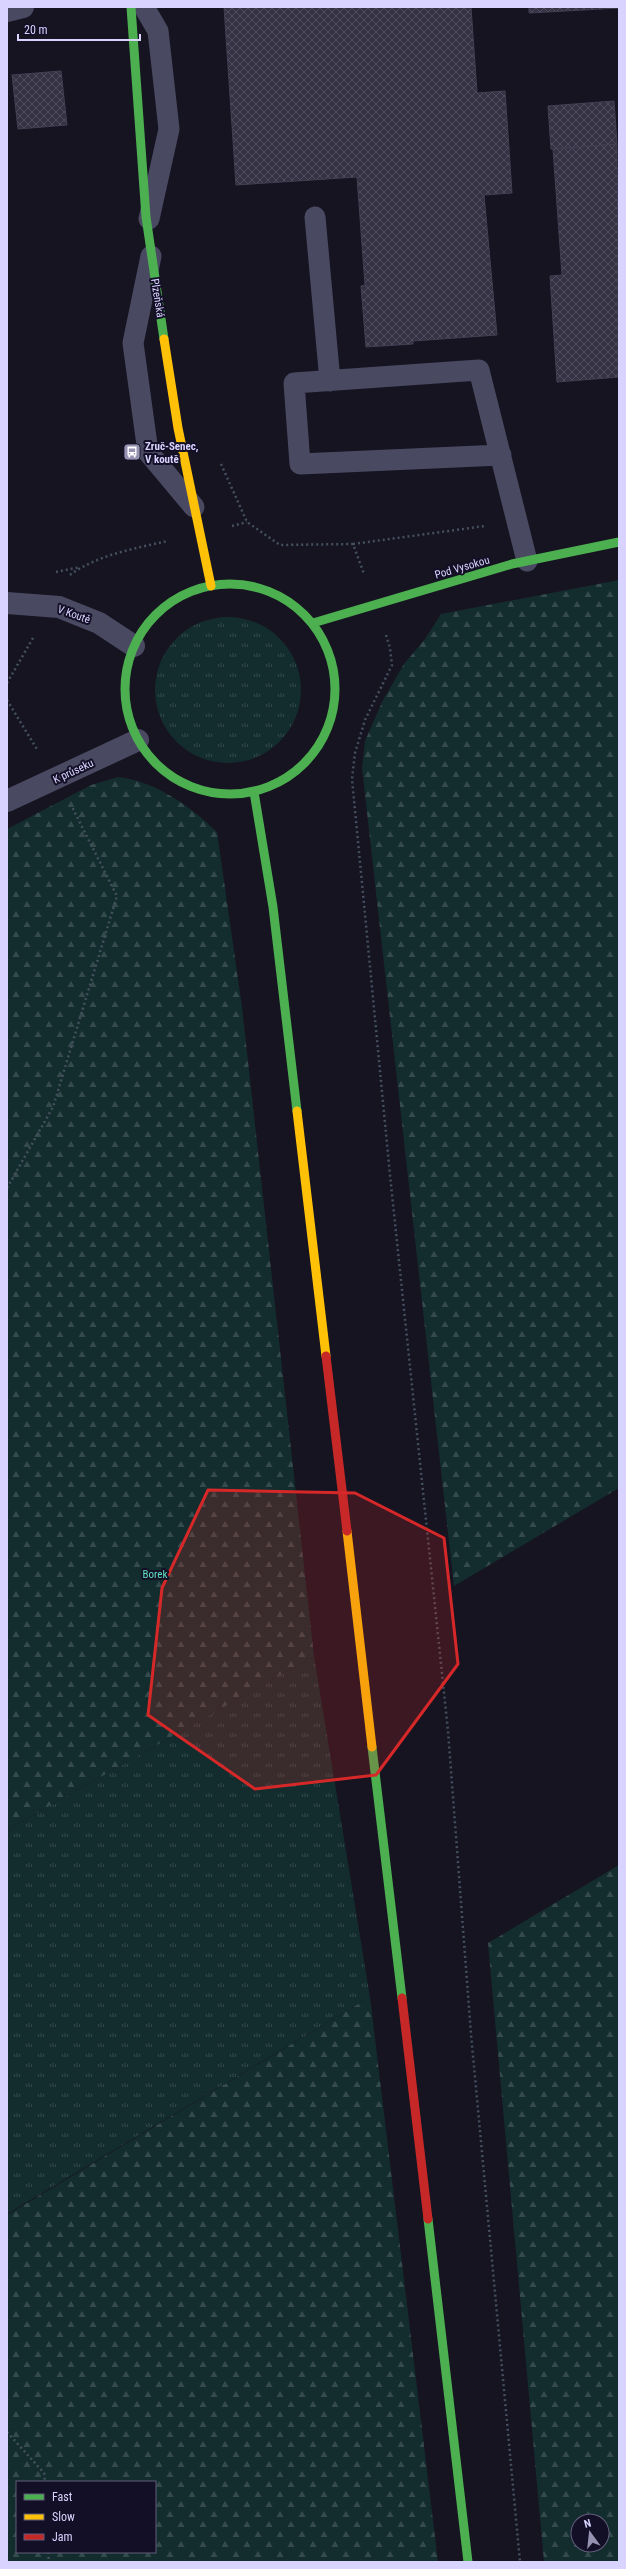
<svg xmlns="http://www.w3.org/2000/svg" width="626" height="2569" font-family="'Roboto Condensed',sans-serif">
	<defs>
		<pattern id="grass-tufts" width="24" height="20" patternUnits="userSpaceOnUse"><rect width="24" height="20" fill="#132c2d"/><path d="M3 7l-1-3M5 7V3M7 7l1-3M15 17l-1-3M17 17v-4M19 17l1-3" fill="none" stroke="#354a4c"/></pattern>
		<pattern id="forest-firs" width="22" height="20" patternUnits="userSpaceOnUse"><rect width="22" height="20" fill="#132c2d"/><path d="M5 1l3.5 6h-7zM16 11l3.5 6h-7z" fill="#354a4c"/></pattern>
		<pattern id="building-cross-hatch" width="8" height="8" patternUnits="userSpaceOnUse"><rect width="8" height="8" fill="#343243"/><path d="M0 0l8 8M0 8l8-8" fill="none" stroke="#514f5f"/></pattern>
	</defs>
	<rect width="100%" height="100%" fill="#161421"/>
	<path fill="url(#grass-tufts)" d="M155 690a73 73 0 1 1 146 0a73 73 0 1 1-146 0Z
		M314,1656L370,1997L7,2214V1830Z"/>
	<path fill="url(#forest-firs)" fill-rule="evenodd" d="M619,580V1488L454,1586L362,768L365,741L383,700L404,664L425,639L441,614Z
		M118,777C155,781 190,806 217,832L242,1007L314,1656L7,1830V829L91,785Z
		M619,1865V2562H544L488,1943ZM578,2521H602V2545H578Z
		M370,1997L438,2562H7V2215ZM17,2482H155V2552H17Z"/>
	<path fill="url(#building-cross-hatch)" stroke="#433f54" d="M224,7H471L477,93L505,91L512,193L484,195L497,335L413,341V344L366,347L361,286L365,285L357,177L236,185Z
		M529,7H619V8L529,13Z
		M61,71L67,125L18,129L12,75Z
		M614,101L617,144L551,149L548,106Z
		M617,144L619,377L557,382L550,276L562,275L553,149Z"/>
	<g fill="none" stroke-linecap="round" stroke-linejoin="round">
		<path stroke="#44505f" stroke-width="2.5" stroke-dasharray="2 3" stroke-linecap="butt" d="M221,464L247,522L280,545L353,544L364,574
			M232,526L247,522
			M353,544L485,526
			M56,572L80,567
			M70,575C97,555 136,548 168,541
			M386,635L390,648L392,665L365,720L355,753L352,779L390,1175L448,1731L471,2034L520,2562
			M7,683L33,638
			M7,700L38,751
			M7,1188L53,1107L117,896L72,807
			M7,2432L44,2473L45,2482
			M48,2552L49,2562"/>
		<path stroke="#4a4962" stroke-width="21" d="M144,7L158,31L169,129L149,219
			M315,217L330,381
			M151,256L133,343L148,452L194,507
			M501,455L300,464L294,383L479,370C495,434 511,497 527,561"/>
		<path stroke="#4a4962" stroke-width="22" d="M7,11L23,7
			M7,603L59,607L99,623L134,646
			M7,801L138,740"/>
		<path stroke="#4caf50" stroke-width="9" d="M131,7L146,217L164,339
			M125 689a105 105 0 1 1 210 0a105 105 0 1 1-210 0Z
			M313,623L512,564L619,542
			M254,792L273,907L297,1111
			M372,1747L402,1998
			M428,2219L468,2562"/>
		<path stroke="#ffc107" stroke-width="9" d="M164,339L178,428L211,586
			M297,1111L326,1356
			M347,1531L372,1747"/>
		<path stroke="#c62828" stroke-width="9" d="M326,1356L347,1531
			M402,1998L428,2219"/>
	</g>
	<path fill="#d62828" fill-opacity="0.2" stroke="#d62828" stroke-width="3" stroke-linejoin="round" d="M208,1490L355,1493L444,1538L458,1664L376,1775L255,1789L148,1715L162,1588Z"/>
	<defs>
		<g id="bus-square" transform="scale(0.9)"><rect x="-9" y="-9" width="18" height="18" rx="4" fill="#9591b1" stroke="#130f26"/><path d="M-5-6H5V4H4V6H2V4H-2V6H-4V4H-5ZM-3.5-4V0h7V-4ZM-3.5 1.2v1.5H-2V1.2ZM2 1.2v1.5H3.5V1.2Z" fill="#fff"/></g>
	</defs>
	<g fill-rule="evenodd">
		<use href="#bus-square" x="132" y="452"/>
	</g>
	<g text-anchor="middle" stroke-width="4" stroke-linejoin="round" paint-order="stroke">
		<g font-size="11" fill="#d9d4ff" stroke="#130f26">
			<text transform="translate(158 298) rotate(81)" y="4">Plzeňská</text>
			<text transform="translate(462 567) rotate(-16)" y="4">Pod Vysokou</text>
			<text transform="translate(74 614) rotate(20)" y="4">V Koutě</text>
			<text transform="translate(73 771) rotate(-25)" y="4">K průseku</text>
		</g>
		<g font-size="11" font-weight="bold" fill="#d9d4ff" stroke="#130f26" text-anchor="start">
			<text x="145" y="450">Zruč-Senec,<tspan x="145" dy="13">V koutě</tspan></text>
		</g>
		<g font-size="11" fill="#5fe0c0" stroke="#130f26">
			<text x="155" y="1578">Borek</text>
		</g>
	</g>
	<rect width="626" height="2569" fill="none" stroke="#d9d4ff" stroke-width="16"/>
	<rect x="16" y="2481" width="140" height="72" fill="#130f26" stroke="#625e7d"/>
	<rect x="24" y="2494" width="20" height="6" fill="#4caf50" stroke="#625e7d"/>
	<text x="52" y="2501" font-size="12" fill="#d9d4ff">Fast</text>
	<rect x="24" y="2514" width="20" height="6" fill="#ffc107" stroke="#625e7d"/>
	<text x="52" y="2521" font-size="12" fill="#d9d4ff">Slow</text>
	<rect x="24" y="2534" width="20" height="6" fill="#c62828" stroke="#625e7d"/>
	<text x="52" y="2541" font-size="12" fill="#d9d4ff">Jam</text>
	<g transform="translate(590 2533) rotate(345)"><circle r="19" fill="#130f26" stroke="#625e7d"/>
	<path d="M0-3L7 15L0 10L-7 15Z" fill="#9591b1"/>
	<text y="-6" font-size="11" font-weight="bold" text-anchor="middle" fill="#d9d4ff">N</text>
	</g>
	<path d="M18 34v6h122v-6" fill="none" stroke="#d9d4ff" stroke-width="2"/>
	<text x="24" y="34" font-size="12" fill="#d9d4ff" stroke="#130f26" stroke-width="3" paint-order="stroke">20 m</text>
</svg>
